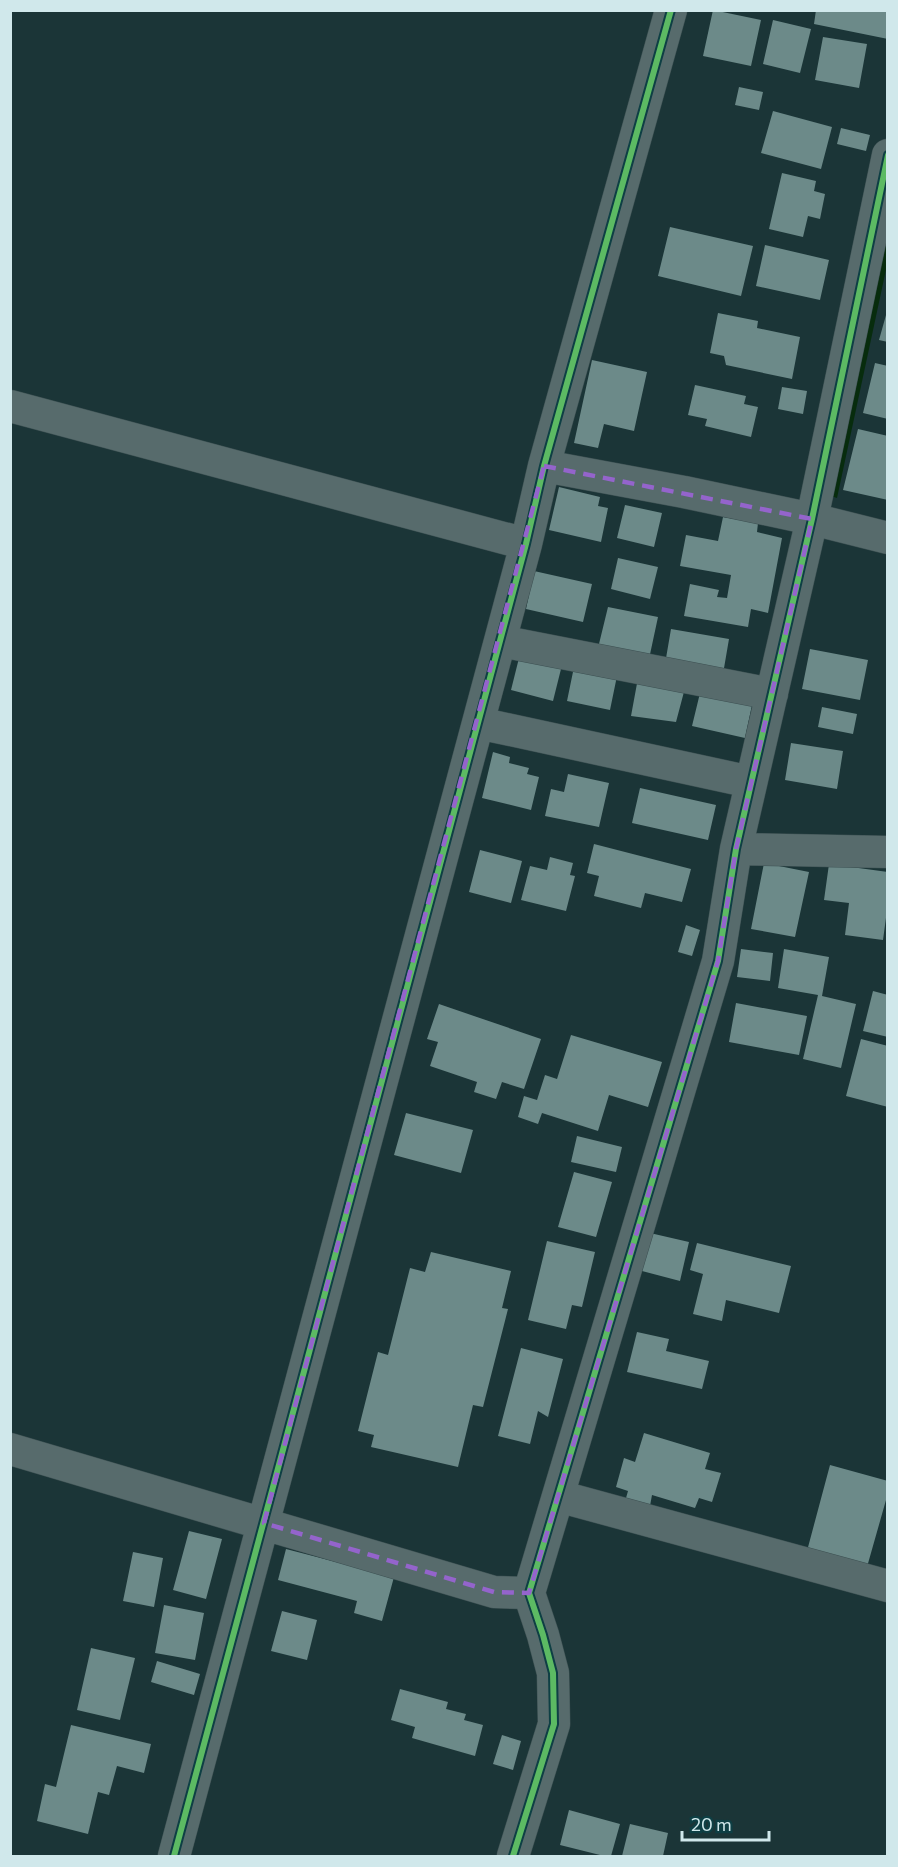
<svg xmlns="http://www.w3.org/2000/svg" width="898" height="1867" font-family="Commissioner,sans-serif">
	<rect width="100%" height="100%" fill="#1b3537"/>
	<path fill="#072c0d" d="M887,216V265L837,498L828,495Z"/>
	<path fill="#6c8a89" d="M713,10L761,20L751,66L703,56Z
		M816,10H888V39L814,24Z
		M773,20L811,29L800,73L763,64Z
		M823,37L867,44L859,88L815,80Z
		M739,87L763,92L759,110L735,105Z
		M773,111L832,127L821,169L761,153Z
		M841,128L870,135L866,151L837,144Z
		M782,173L816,181L814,191L825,194L820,219L808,216L803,237L769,229Z
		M670,227L753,246L741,296L658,276Z
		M765,245L829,260L820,300L756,286Z
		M888,308V342L879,340Z
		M718,313L758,321L757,328L800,337L792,379L726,365L724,356L710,353Z
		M592,360L647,372L634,431L604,424L598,448L574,443Z
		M875,363L888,366V419L863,413Z
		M695,385L746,396L744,404L758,407L751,437L705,426L707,419L688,415Z
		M782,387L807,391L803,414L778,409Z
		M858,429L888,436V500L843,490Z
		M559,487L600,497L598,506L608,508L601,542L549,530Z
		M625,505L662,513L654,547L617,538Z
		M723,517L758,523L757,532L782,538L768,613L751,609L748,627L684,616L690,584L719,590L717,597L727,598L731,575L680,566L686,535L718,541Z
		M618,558L658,567L650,599L611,589Z
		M534,571L592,584L583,622L526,609Z
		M608,607L658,617L649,659L598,648Z
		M671,629L729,639L723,674L665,664Z
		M810,649L868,660L860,700L802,689Z
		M519,658L561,669L553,701L511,690Z
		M574,667L617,676L610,710L567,701Z
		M638,678L685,688L676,722L631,716Z
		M700,693L752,705L745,738L692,726Z
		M822,707L857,714L853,734L818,727Z
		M791,743L843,751L837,789L785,780Z
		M493,752L510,757L509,763L529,768L527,774L539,777L531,810L482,798Z
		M568,774L609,783L599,827L545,816L551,789L564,792Z
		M640,788L716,805L708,840L632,823Z
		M594,844L691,869L682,902L645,893L641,908L594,896L599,876L587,873Z
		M480,850L522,861L511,903L469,892Z
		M550,857L573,863L570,875L575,876L566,911L521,900L530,866L547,870Z
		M764,863L809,872L795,937L751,929Z
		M829,864L888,872V903L883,940L845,935L849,903L824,900Z
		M686,925L700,930L692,956L678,952Z
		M741,949L773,953L770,981L737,977Z
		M784,949L829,957L822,996L856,1004L841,1068L803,1059L818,995L778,988Z
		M873,991L888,995V1037L863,1031Z
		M736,1003L807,1016L799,1055L729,1042Z
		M439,1004L541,1039L524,1089L502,1082L496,1099L474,1092L477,1082L430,1066L438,1042L427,1039Z
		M571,1035L662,1062L648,1107L609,1095L598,1131L542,1113L538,1124L518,1117L524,1096L537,1100L545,1075L557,1079Z
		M861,1039L888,1046V1107L846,1096Z
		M406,1113L473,1130L461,1173L394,1155Z
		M577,1136L622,1147L616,1172L571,1162Z
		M574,1172L612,1182L596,1237L558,1227Z
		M650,1233L689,1242L680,1281L642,1271Z
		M547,1241L595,1252L582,1307L572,1305L566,1329L528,1320Z
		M697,1243L791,1266L779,1313L726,1300L722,1321L693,1314L703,1274L690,1270Z
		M431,1252L511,1271L502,1308L508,1309L483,1407L473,1405L458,1467L371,1447L374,1435L358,1431L378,1352L388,1355L410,1268L425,1272Z
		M637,1332L669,1339L666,1351L709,1361L702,1389L627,1372Z
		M521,1348L563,1359L548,1417L538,1411L530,1444L498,1436Z
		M644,1433L710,1453L705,1469L721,1473L712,1502L699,1498L695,1508L652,1495L650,1506L626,1498L628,1491L616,1487L624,1458L635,1462Z
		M830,1465L888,1481V1493L867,1567L807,1551Z
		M189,1531L222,1539L206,1599L173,1590Z
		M286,1549L394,1577L382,1621L354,1613L357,1601L278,1580Z
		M133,1552L163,1558L154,1607L123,1601Z
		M164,1605L204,1613L195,1660L155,1653Z
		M282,1611L317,1620L307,1660L271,1651Z
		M91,1648L135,1658L120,1720L77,1710Z
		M157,1661L200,1674L194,1695L151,1682Z
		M400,1689L448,1702L446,1709L466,1714L464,1720L483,1725L475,1756L412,1738L415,1727L391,1720Z
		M71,1725L151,1744L144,1773L117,1766L109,1795L98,1792L88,1834L37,1821L45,1784L56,1787Z
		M502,1735L521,1741L513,1770L493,1764Z
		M569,1810L620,1824L611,1856H604L560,1845Z
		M630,1824L668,1833L663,1856H622Z"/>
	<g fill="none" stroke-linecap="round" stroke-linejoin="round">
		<g stroke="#3d5153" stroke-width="33">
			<path id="minor" d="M10,406L526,544
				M544,466L684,492L812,519L888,538
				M500,641L772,694
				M478,723L751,782
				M736,849L888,852
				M10,1449L494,1592L529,1593
				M558,1496L888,1586
				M174,1856L526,544L544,466L671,10
				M513,1856L554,1724L553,1673L543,1635L529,1593L718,961L736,849L812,519L888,155"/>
		</g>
		<use href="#minor" stroke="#576b6c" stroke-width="32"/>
		<g stroke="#0e3f44" stroke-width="10">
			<path id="cycleway" d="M174,1856L526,544L544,466L671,10
				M513,1856L554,1724L553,1673L543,1635L529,1593L718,961L736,849L812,519L888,155"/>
		</g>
		<use href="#cycleway" stroke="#5cba63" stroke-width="6"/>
	</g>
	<path fill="none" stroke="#9464cc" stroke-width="4.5" stroke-dasharray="12 8" stroke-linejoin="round" d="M544,466L812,519L736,849L718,961L529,1593L494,1592L264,1523Z"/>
	<rect width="898" height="1867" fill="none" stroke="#d0e8eb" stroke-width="24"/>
	<path d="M682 1831v9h87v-9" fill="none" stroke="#d0e8eb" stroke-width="3"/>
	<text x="691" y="1831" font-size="18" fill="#d0e8eb" stroke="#0e3f44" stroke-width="4.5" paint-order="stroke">20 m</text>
</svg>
